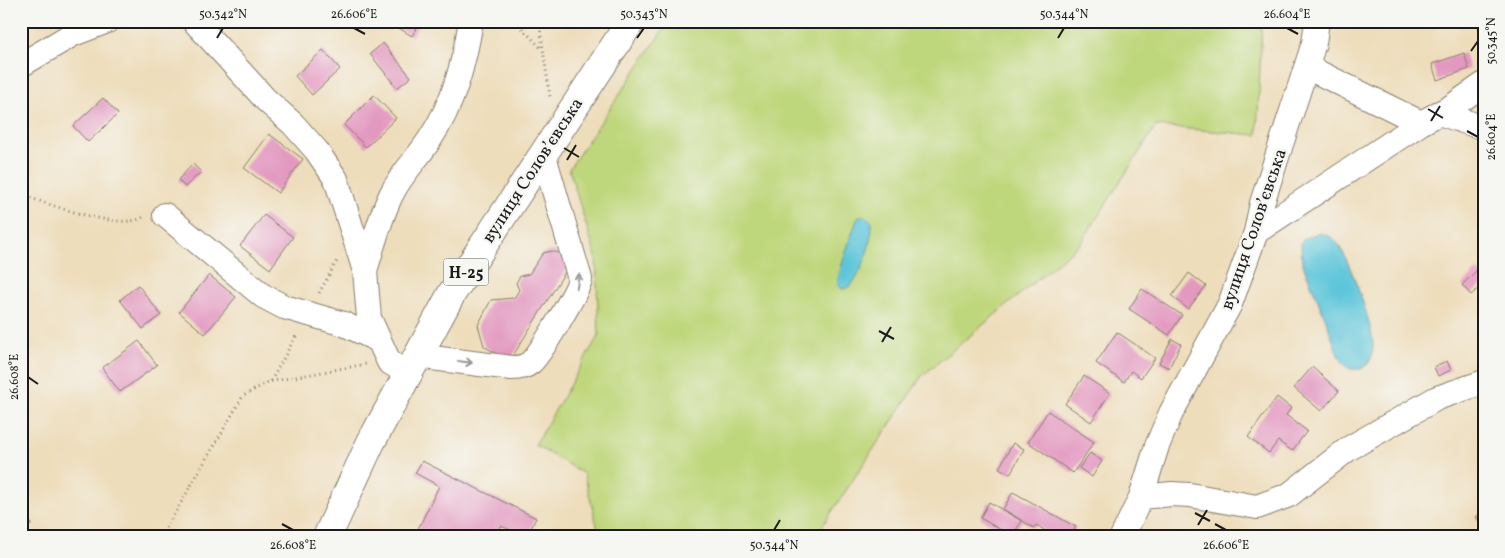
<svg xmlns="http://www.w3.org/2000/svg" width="1505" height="558" font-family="Vollkorn,serif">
	<rect width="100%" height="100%" fill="#f6f6f2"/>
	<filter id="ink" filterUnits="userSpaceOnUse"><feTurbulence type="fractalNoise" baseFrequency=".02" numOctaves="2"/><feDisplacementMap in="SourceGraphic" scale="10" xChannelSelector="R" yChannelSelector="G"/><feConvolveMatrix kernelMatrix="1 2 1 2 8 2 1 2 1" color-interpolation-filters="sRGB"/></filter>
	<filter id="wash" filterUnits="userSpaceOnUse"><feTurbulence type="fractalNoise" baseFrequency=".0096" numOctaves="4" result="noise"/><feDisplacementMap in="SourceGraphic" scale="20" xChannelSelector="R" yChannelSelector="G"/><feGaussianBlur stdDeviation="1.12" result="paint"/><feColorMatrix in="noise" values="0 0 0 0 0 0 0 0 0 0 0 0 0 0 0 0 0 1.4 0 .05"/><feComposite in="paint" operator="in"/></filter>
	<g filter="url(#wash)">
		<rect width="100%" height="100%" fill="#edb"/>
		<path fill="#bfd77b" stroke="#6e7a4c" d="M669,21H1262L1257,135L1156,126L1081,243L922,376L815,537H600L584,474L535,445L599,335L596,257L569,169Z"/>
		<path fill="#5ec6da" stroke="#3d717b" d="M859,216H866L872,222C873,238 860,289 842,289C838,286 837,284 838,279C839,272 856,219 859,216Z
			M1318,233C1327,234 1335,238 1340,247C1351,266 1373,325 1373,346C1373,356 1370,365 1361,369H1351L1346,366L1338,355L1326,320L1302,262L1301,243L1305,238Z"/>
		<g id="blocks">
			<path fill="#e398c0" d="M307,21H318L314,27Z
				M387,21H421L412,36Z
				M1418,21H1432L1420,26Z
				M1477,21H1484V29L1479,30Z
				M383,43L411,77L397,88L370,54Z
				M323,50L340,69L312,95L295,76Z
				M1464,53L1469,69L1437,80L1432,64Z
				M374,95L396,118L366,147L344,125Z
				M103,98L118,114L88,142L73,126Z
				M269,134L303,159L278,193L244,168Z
				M193,164L201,172L185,187L178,180Z
				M264,215L293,237L270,269L240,246Z
				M552,251L561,254L570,264L509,362L484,346L478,325L491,300L514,298L519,290L516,283L520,276L529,274L543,253Z
				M1477,270L1484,277V283L1471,295L1462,285Z
				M1189,273L1206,286L1188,309L1172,296Z
				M209,275L236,297L205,334L179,312Z
				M138,285L161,315L143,329L120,300Z
				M1142,289L1182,315L1169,335L1129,309Z
				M1117,332L1155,358L1141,378L1131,371L1124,382L1096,363Z
				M1172,339L1181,344L1169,368L1159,363Z
				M139,341L157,365L120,392L102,368Z
				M1447,361L1451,370L1438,376L1434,367Z
				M1312,367L1339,391L1321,411L1294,388Z
				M1084,376L1110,393L1091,422L1065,404Z
				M1277,397L1291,408L1286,415L1307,431L1292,451L1278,441L1269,453L1248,437Z
				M1048,411L1094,442L1073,473L1028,442Z
				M1013,443L1024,449L1010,474L999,468Z
				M1090,453L1102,461L1092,477L1079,468Z
				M422,461L536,518L527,537L501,526L496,537H414L439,486L415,473Z
				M1013,492L1076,527L1074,530L1079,533L1077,537H1056L1036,525L1034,528L1003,509Z
				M989,502L1022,521L1012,536L980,518Z
				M1484,511V527L1476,517Z
				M21,512L32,524L21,533Z"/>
		</g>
	</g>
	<g filter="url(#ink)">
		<use href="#blocks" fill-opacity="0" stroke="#857c6c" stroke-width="1"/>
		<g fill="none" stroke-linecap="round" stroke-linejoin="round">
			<g stroke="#857c6c" stroke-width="26">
				<path id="minor" d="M194,21L266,100L293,124L316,150L336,179L365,271L369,318L389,362L407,373
					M21,65L73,34L107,21
					M1307,67L1421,123L1451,107L1484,84
					M1439,113L1484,128
					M165,215L263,296L284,307L344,324L378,340
					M1256,232L1421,123
					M365,271C373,245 379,220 391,195C401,174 418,158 430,139C454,103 464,63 471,21
					M416,356L512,368C518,368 525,367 530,363C540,355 578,291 580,279L543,153
					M1141,497L1172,494L1190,495L1257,507L1289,495L1348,449L1437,398L1484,382
					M1122,537L1141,497L1157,446L1171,413L1230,304L1256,232L1262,203L1314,43L1317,21"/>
			</g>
			<g stroke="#857c6c" stroke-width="30">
				<path id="major" d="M327,537L371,442L452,293L631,21"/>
			</g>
			<path stroke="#857c6c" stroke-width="3" stroke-dasharray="1 4" stroke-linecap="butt" d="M515,21L542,49
				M539,21L550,97
				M21,195C48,203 120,232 143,217
				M319,293L338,259
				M271,381L297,334
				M161,537L243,396L268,382L366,364"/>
			<use href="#minor" stroke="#fff" stroke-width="24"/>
			<use href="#major" stroke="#fff" stroke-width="28"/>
		</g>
		<defs><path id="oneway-shaft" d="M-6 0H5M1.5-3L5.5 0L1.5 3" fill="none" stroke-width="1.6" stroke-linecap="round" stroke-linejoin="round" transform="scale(1.25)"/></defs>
		<g stroke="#999">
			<use href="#oneway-shaft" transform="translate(578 281) rotate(-81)"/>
			<use href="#oneway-shaft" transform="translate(465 362) rotate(7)"/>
		</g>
	</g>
	<path fill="none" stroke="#1c1c1c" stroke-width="2" d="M354,28L365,34M1287,28L1298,34M217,38L223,28M637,38L644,28M1058,38L1064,28M1471,51L1478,41M1428,109L1443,118M1431,121L1440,106M1467,131L1478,137M564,148L579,157M567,160L576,145M879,331L894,339M882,342L891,327M28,377L38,384M1195,513L1210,521M282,524L293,530M1215,524L1226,530M1198,525L1207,510M774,530L780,520"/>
	<g text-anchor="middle" stroke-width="5" stroke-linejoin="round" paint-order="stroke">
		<rect fill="#f6f6f2" stroke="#5d5d5c" stroke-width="1" x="443.5" y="258.5" width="45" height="27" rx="4"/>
		<g font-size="16" font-weight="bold" fill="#1c1c1c">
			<text x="466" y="278">Н-25</text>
		</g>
		<g font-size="18" fill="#1c1c1c" stroke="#f6f6f2">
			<text transform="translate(532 170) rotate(-57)" y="6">вулиця Соловʼєвська</text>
			<text transform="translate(1253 229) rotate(-71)" y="6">вулиця Соловʼєвська</text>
		</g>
	</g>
	<rect width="1505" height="558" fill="none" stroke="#f6f6f2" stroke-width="55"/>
	<rect x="28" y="28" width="1450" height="502" fill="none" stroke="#1c1c1c" stroke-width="2"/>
	<g font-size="12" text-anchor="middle" fill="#1c1c1c">
		<text x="223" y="18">50.342°N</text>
		<text x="354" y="18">26.606°E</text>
		<text x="644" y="18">50.343°N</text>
		<text x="1064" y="18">50.344°N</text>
		<text x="1287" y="18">26.604°E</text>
		<text transform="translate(1491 41) rotate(-90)" y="4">50.345°N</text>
		<text transform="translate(1491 137) rotate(-90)" y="4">26.604°E</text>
		<text transform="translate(14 377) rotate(-90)" y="4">26.608°E</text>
		<text x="293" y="549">26.608°E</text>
		<text x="774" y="549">50.344°N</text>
		<text x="1226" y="549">26.606°E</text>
	</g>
</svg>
